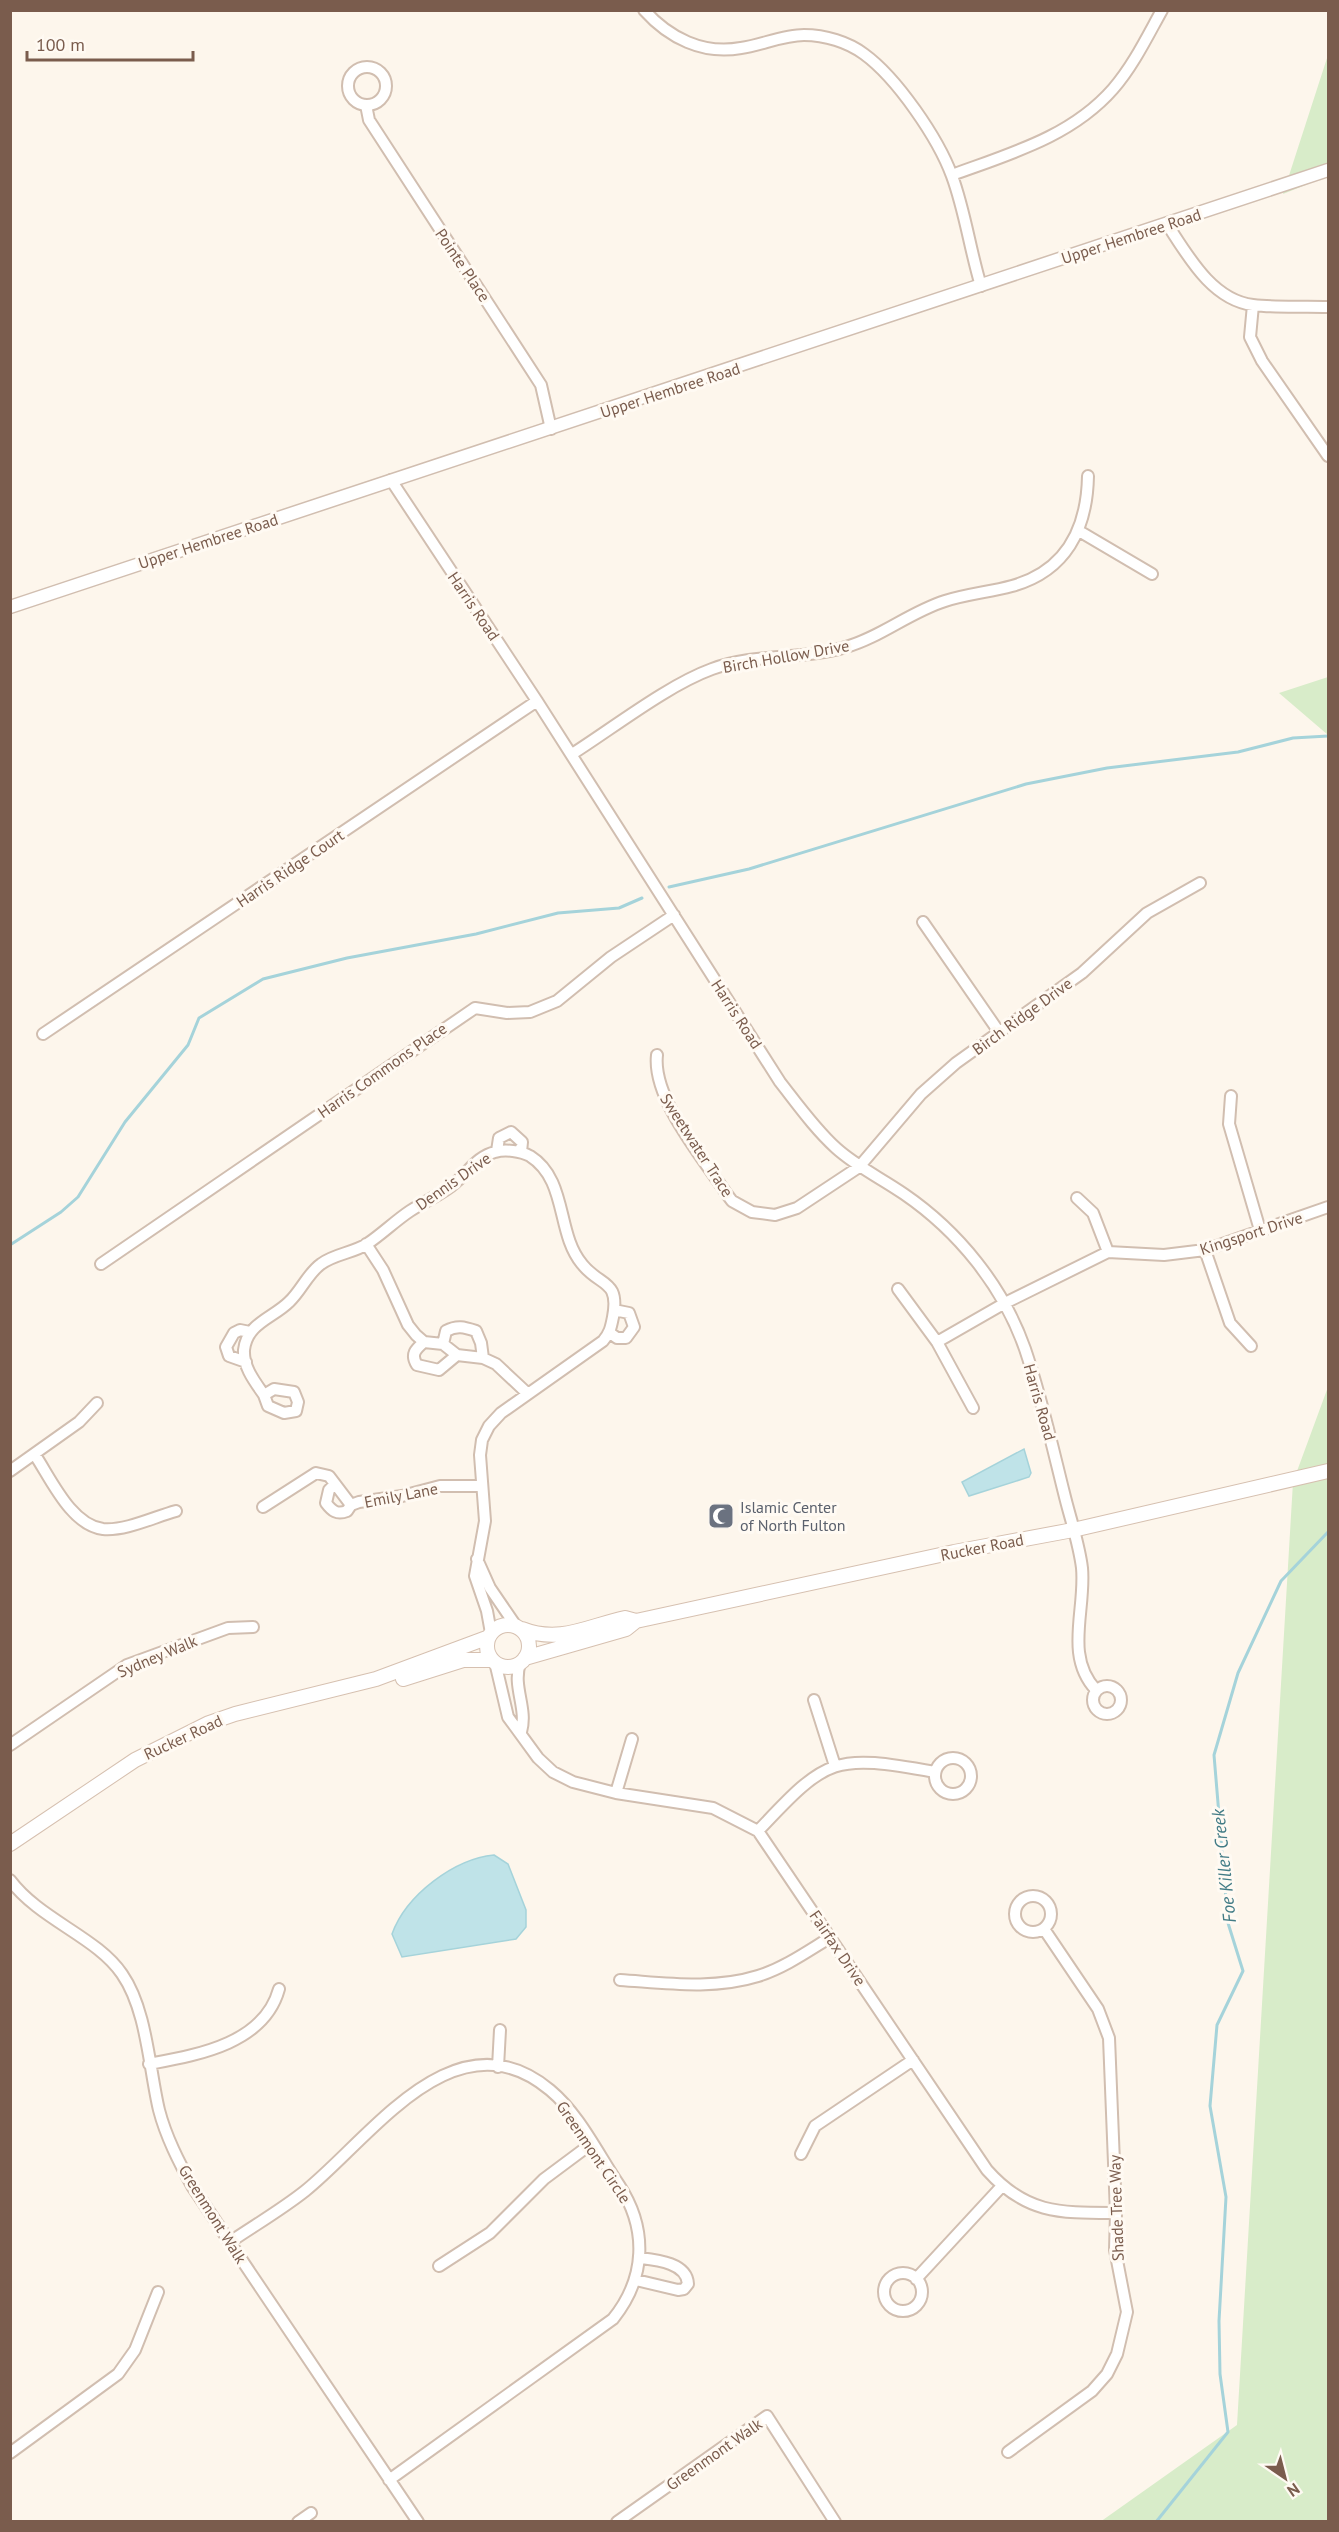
<svg xmlns="http://www.w3.org/2000/svg" width="1339" height="2532" font-family="'PT Sans',sans-serif">
	<rect width="100%" height="100%" fill="#fdf6ec"/>
	<path fill="#d8ecc9" d="M1328,55V176L1283,194Z
		M1328,677V735L1279,693Z
		M1328,1387V2521L1100,2522L1237,2425L1293,1482Z"/>
	<path fill="#bfe3e8" stroke="#a5d3da" stroke-width="1.5" d="M1024,1449L1031,1473L1029,1477L969,1496L962,1482Z
		M494,1855L508,1864L526,1910V1927L516,1939L402,1957L392,1934C406,1895 454,1859 494,1855Z"/>
	<g fill="none" stroke-linecap="round" stroke-linejoin="round">
		<path stroke="#a5d3da" stroke-width="3" d="M669,887L749,869L1026,784L1107,768L1238,752L1293,738L1328,736
			M10,1245L61,1212L78,1197L125,1122L188,1045L199,1018L263,979L347,958L476,934L558,913L619,908L642,898
			M1156,2522L1228,2432L1220,2374L1219,2321L1226,2197L1210,2106L1217,2025L1243,1971L1228,1923L1214,1755L1238,1673L1281,1581L1328,1532"/>
		<g stroke="#d1beb0" stroke-width="14">
			<path id="minor" d="M644,10C669,38 703,55 741,48C762,45 783,35 804,35C825,35 848,42 864,54C897,78 938,138 952,176C965,211 970,250 981,286
				M348 86a19 19 0 1 1 38 0a19 19 0 1 1-38 0Z
				M366,105L369,120L541,385L551,429
				M952,175C1009,154 1071,137 1113,89C1133,66 1147,37 1162,10
				M1167,224C1188,256 1212,300 1253,305C1278,308 1304,306 1328,307
				M1253,305L1250,337L1262,361L1328,456
				M391,480L537,701L780,1082C798,1105 815,1129 836,1148C857,1167 881,1178 904,1194C958,1231 1003,1286 1025,1349C1041,1396 1052,1445 1064,1493C1070,1518 1079,1543 1082,1568C1086,1610 1064,1656 1096,1690
				M1079,531L1152,574
				M572,754C613,728 668,685 712,669C755,653 803,660 846,647C881,637 910,612 945,601C967,594 990,592 1012,586C1066,571 1087,529 1088,476
				M923,922L999,1032
				M43,1034L537,701
				M657,1055C652,1098 702,1157 726,1193L732,1201L752,1212L775,1215L797,1208L859,1167L921,1094L956,1063L1082,973L1147,913L1200,883
				M1231,1096L1229,1124L1260,1230
				M497,1151L499,1138L511,1132L522,1142L521,1152
				M1077,1198L1093,1213L1108,1252
				M366,1244L383,1270L408,1325L416,1335L424,1342L443,1344L457,1355L483,1358L496,1364L527,1393
				M1205,1250L1230,1323L1251,1346
				M101,1264L475,1008L507,1013L530,1012L557,1001L611,957L674,915
				M898,1289L937,1342L973,1408
				M610,1333L617,1338H626L634,1327L629,1313L614,1310
				M424,1342C416,1349 410,1354 417,1365L439,1370L457,1355
				M937,1342L1005,1303L1108,1252L1164,1255L1205,1250L1328,1207
				M443,1344L446,1331C457,1325 464,1327 476,1331L481,1343L483,1358
				M246,1362L229,1356L226,1347L234,1333L240,1330L250,1332
				M274,1389L294,1392L298,1402L296,1411L284,1413L268,1406L264,1395Z
				M264,1395C255,1382 243,1367 244,1350C247,1323 273,1318 289,1302C301,1291 308,1273 321,1264C334,1254 353,1253 367,1244C382,1234 395,1221 410,1211C425,1201 443,1194 456,1182C469,1171 478,1156 495,1152C505,1149 521,1151 530,1156C568,1180 556,1233 582,1264C600,1287 620,1279 613,1317C611,1327 610,1333 603,1341L501,1413L489,1426L482,1440L480,1455L485,1521L475,1576L487,1611L491,1633
				M35,1455C51,1479 71,1525 103,1529C126,1531 154,1517 176,1511
				M10,1471L79,1422L97,1403
				M335,1484L329,1490L326,1503C332,1511 337,1515 347,1511L351,1505L359,1502L402,1496L440,1486H482
				M263,1507L316,1473L329,1476L351,1505
				M477,1559L490,1588L516,1626
				M495,1662L508,1717L538,1758L553,1772L573,1782L616,1793L713,1808L758,1831L987,2170C1026,2214 1060,2213 1116,2213
				M520,1663C512,1687 528,1708 521,1732
				M1093 1700a14 14 0 1 1 28 0a14 14 0 1 1-28 0Z
				M814,1700L835,1766
				M10,1745L127,1665L228,1628L253,1627
				M935 1776a18 18 0 1 1 36 0a18 18 0 1 1-36 0Z
				M616,1793L632,1739
				M758,1831C828,1756 834,1754 935,1772
				M10,1880C40,1920 97,1937 122,1974C147,2010 149,2068 159,2110C166,2137 179,2162 192,2186L418,2522
				M1015 1914a18 18 0 1 1 36 0a18 18 0 1 1-36 0Z
				M620,1980C666,1983 713,1990 758,1976C784,1968 808,1951 831,1937
				M149,2064C197,2055 264,2044 279,1989
				M498,2067L500,2030
				M801,2154L815,2126L913,2060
				M230,2242C255,2225 281,2210 305,2191C371,2138 455,2011 550,2090C579,2114 598,2154 619,2185C648,2229 646,2278 613,2319L389,2480
				M439,2266L490,2233L544,2179L591,2144
				M884 2292a19 19 0 1 1 38 0a19 19 0 1 1-38 0Z
				M916,2279L1002,2186
				M636,2280L678,2290L684,2289L688,2284C687,2263 657,2260 640,2258
				M1008,2452L1092,2391L1107,2374L1117,2354L1127,2312L1115,2250L1116,2213L1109,2038L1098,2009L1044,1929
				M10,2453L118,2374L135,2350L158,2292
				M298,2522L311,2513
				M617,2522L767,2416L835,2522"/>
		</g>
		<g stroke="#d1beb0" stroke-width="15">
			<path id="tertiary" d="M10,607L1328,170"/>
		</g>
		<g stroke="#d6c0b0" stroke-width="16">
			<path id="secondary" d="M487 1646a21 21 0 1 1 42 0a21 21 0 1 1-42 0Z
				M522,1629C560,1644 588,1626 625,1618L636,1621L954,1552L1073,1530L1328,1471
				M525,1658L626,1629L636,1621
				M403,1679L463,1660H492
				M10,1844L135,1760L209,1723L235,1714L376,1679L489,1637"/>
		</g>
		<use href="#minor" stroke="#fff" stroke-width="10"/>
		<use href="#tertiary" stroke="#fff" stroke-width="12"/>
		<use href="#secondary" stroke="#fff" stroke-width="14"/>
	</g>
	<defs>
		<g id="mosque-square" transform="scale(1.35)"><rect x="-9" y="-9" width="18" height="18" rx="4" fill="#6b7280" stroke="#fffaf3"/><path d="M3.5-4.9A6 6 0 1 0 3.5 4.9A5 5 0 1 1 3.5-4.9Z" fill="#fff"/></g>
	</defs>
	<g fill-rule="evenodd">
		<use href="#mosque-square" x="721" y="1516"/>
	</g>
	<g text-anchor="middle" stroke-width="6" stroke-linejoin="round" paint-order="stroke">
		<g font-size="16" fill="#7a5c4d" stroke="#fffaf3">
			<text transform="translate(1131 236) rotate(-18)" y="6">Upper Hembree Road</text>
			<text transform="translate(463 265) rotate(56)" y="6">Pointe Place</text>
			<text transform="translate(670 390) rotate(-18)" y="6">Upper Hembree Road</text>
			<text transform="translate(208 541) rotate(-18)" y="6">Upper Hembree Road</text>
			<text transform="translate(474 606) rotate(56)" y="6">Harris Road</text>
			<text transform="translate(786 656) rotate(-10)" y="6">Birch Hollow Drive</text>
			<text transform="translate(290 868) rotate(-34)" y="6">Harris Ridge Court</text>
			<text transform="translate(737 1014) rotate(57)" y="6">Harris Road</text>
			<text transform="translate(1022 1016) rotate(-36)" y="6">Birch Ridge Drive</text>
			<text transform="translate(382 1070) rotate(-35)" y="6">Harris Commons Place</text>
			<text transform="translate(697 1145) rotate(57)" y="6">Sweetwater Trace</text>
			<text transform="translate(453 1181) rotate(-35)" y="6">Dennis Drive</text>
			<text transform="translate(1251 1233) rotate(-18)" y="6">Kingsport Drive</text>
			<text transform="translate(1040 1402) rotate(74)" y="6">Harris Road</text>
			<text transform="translate(401 1495) rotate(-11)" y="6">Emily Lane</text>
			<text transform="translate(982 1547) rotate(-11)" y="6">Rucker Road</text>
			<text transform="translate(157 1656) rotate(-23)" y="6">Sydney Walk</text>
			<text transform="translate(183 1737) rotate(-25)" y="6">Rucker Road</text>
			<text transform="translate(838 1948) rotate(56)" y="6">Fairfax Drive</text>
			<text transform="translate(594 2152) rotate(56)" y="6">Greenmont Circle</text>
			<text transform="translate(1116 2208) rotate(-92)" y="6">Shade Tree Way</text>
			<text transform="translate(213 2214) rotate(58)" y="6">Greenmont Walk</text>
			<text transform="translate(714 2454) rotate(-35)" y="6">Greenmont Walk</text>
		</g>
		<g font-size="16" fill="#5b616d" stroke="#fffaf3" text-anchor="start">
			<text x="740" y="1513">Islamic Center<tspan x="740" dy="18">of North Fulton</tspan></text>
		</g>
		<g font-size="18" font-style="italic" fill="#437c86" stroke="#fffaf3">
			<text transform="translate(1224 1866) rotate(-96)" y="6">Foe Killer Creek</text>
		</g>
	</g>
	<rect width="1339" height="2532" fill="none" stroke="#7a5c4d" stroke-width="24"/>
	<g transform="translate(1285 2478) rotate(145)" stroke="#fffaf3" stroke-width="4.5" paint-order="stroke">
	<path d="M0-4.5L10 22L0 15L-10 22Z" fill="#7a5c4d"/>
	<text y="-9" font-size="16" font-weight="bold" text-anchor="middle" fill="#7a5c4d">N</text>
	</g>
	<path d="M27 51v9h166v-9" fill="none" stroke="#7a5c4d" stroke-width="3"/>
	<text x="36" y="51" font-size="18" fill="#7a5c4d" stroke="#fffaf3" stroke-width="4.5" paint-order="stroke">100 m</text>
</svg>
